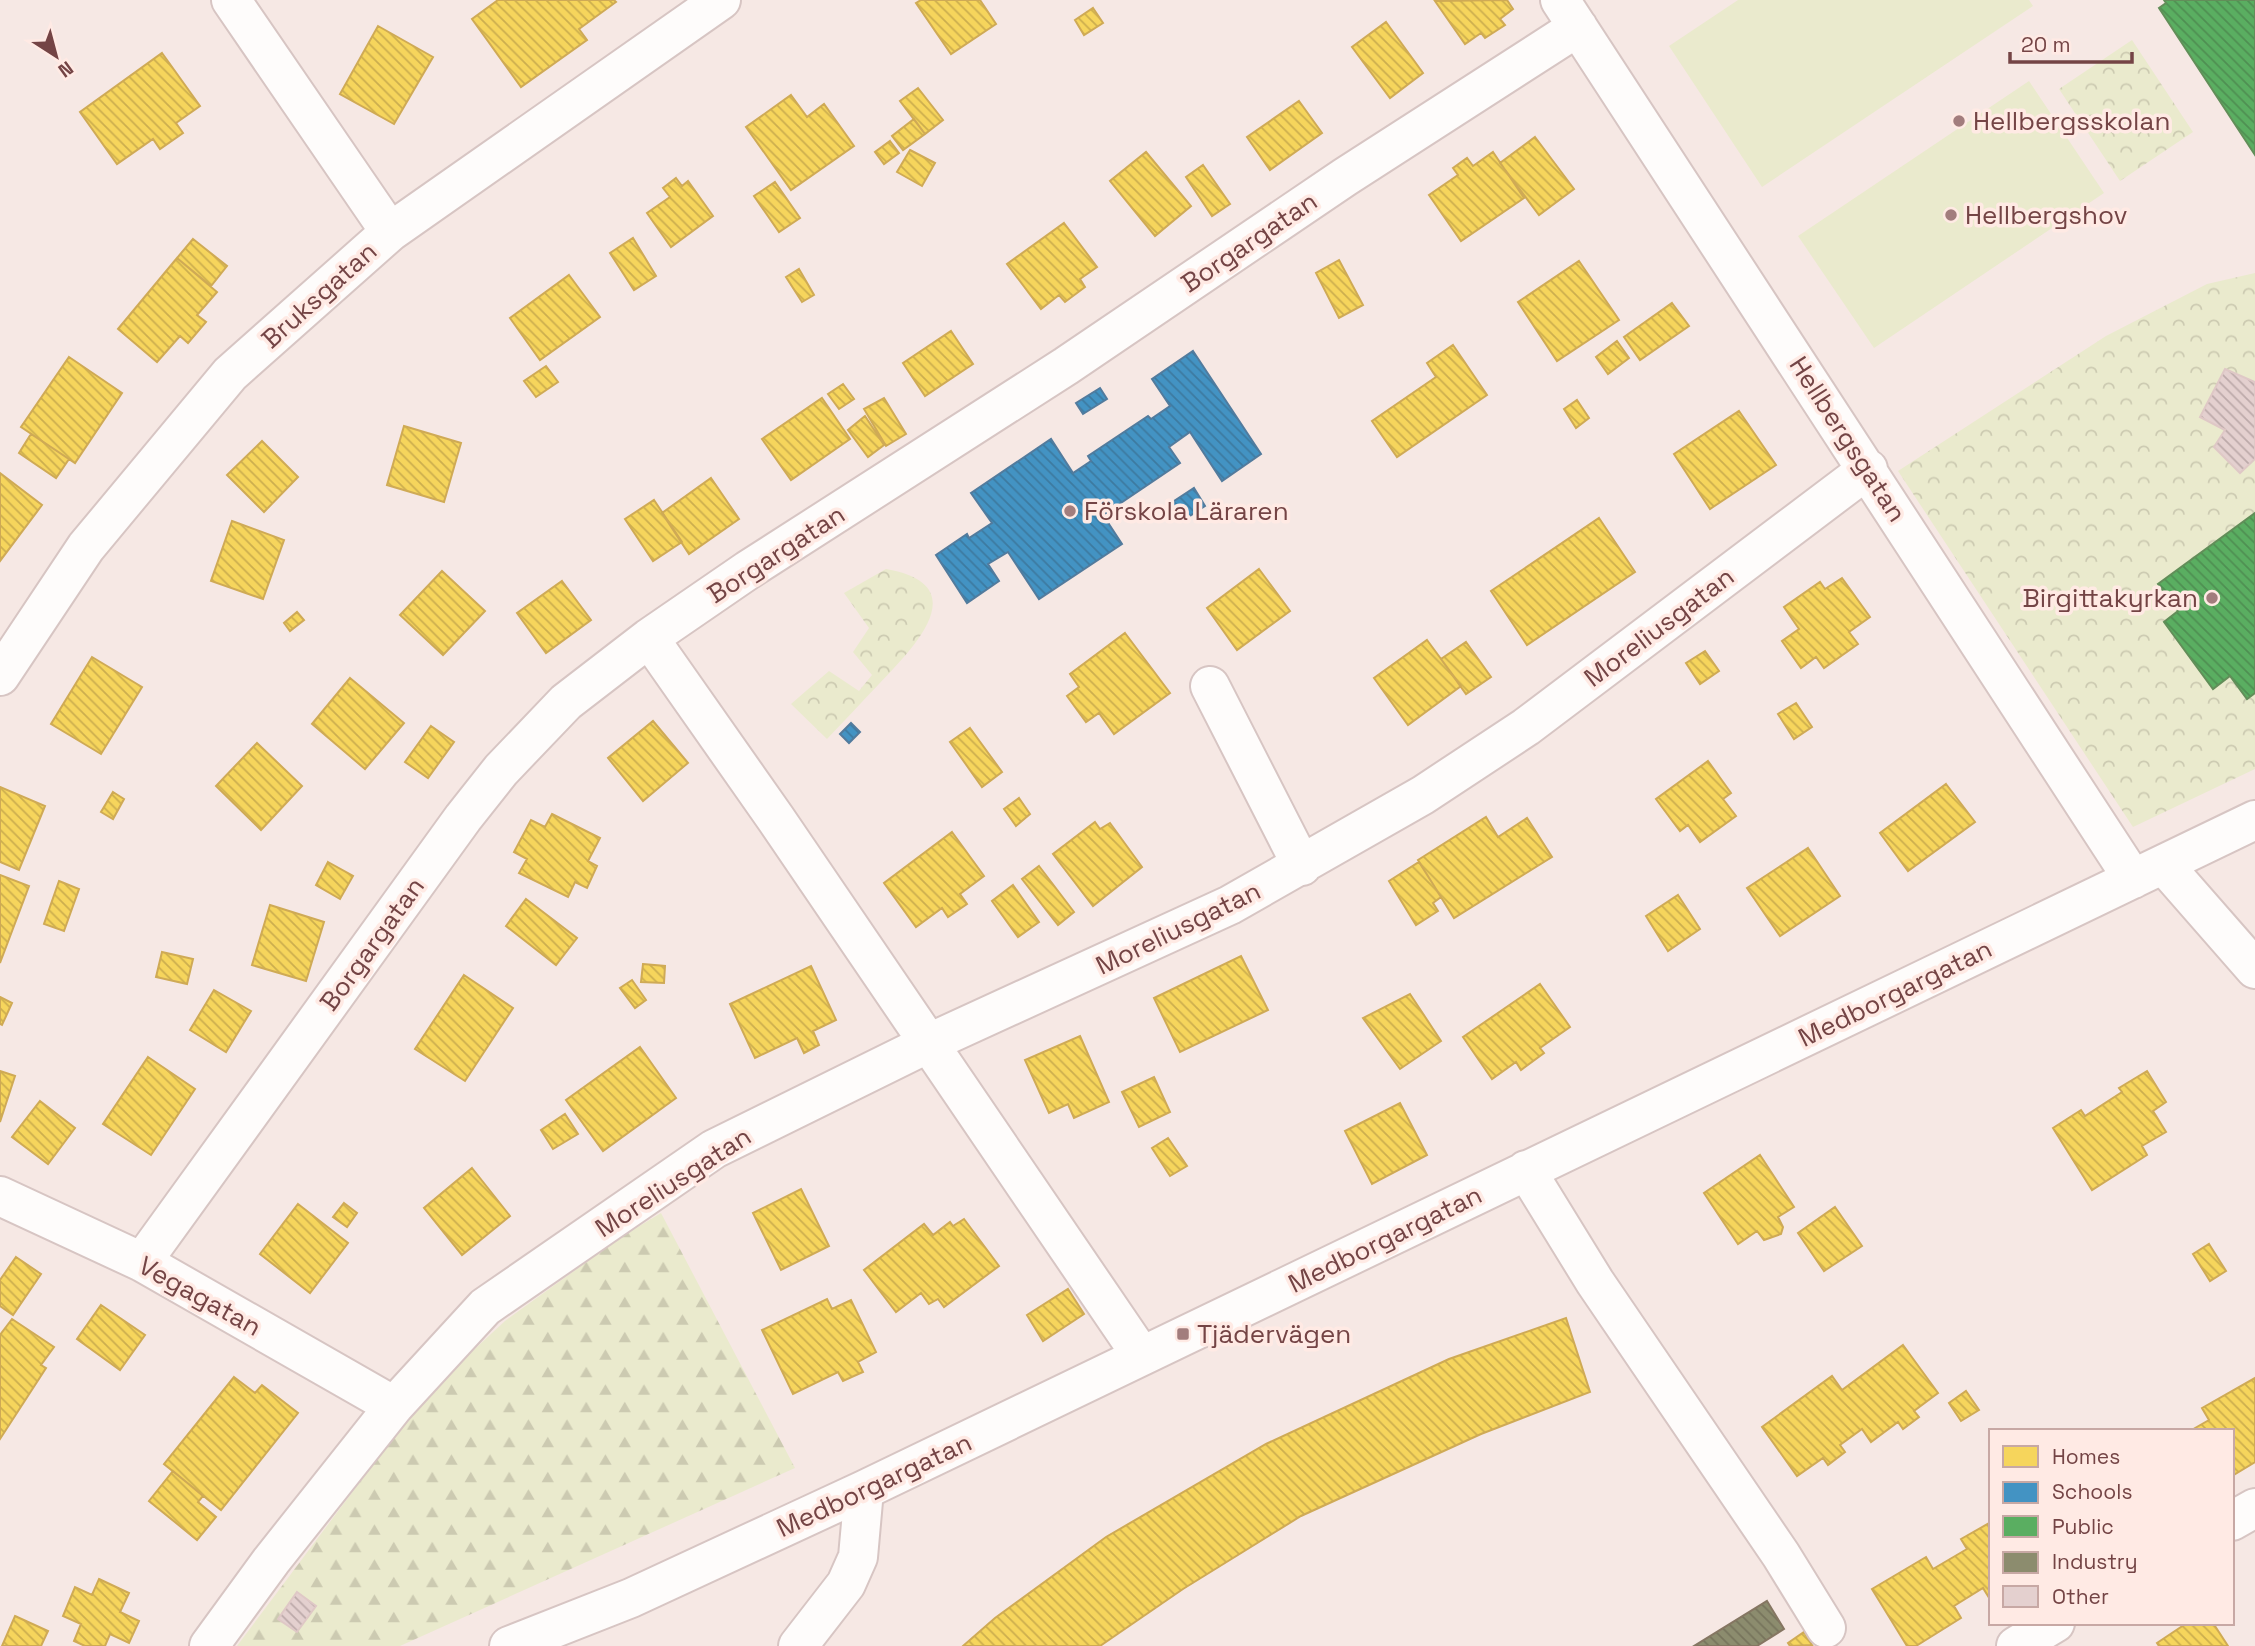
<svg xmlns="http://www.w3.org/2000/svg" width="2255" height="1646" font-family="'Space Grotesk',sans-serif">
	<defs>
		<pattern id="forest-firs" width="22" height="20" patternUnits="userSpaceOnUse" patternTransform="scale(1.75)"><rect width="22" height="20" fill="#eaeacd"/><path d="M5 1l3.5 6h-7zM16 11l3.5 6h-7z" fill="#cccab1"/></pattern>
		<pattern id="park-crowns" width="20" height="18" patternUnits="userSpaceOnUse" patternTransform="scale(1.75)"><rect width="20" height="18" fill="#eaeacd"/><path d="M2 6a3 3 0 1 1 6 0M12 15a3 3 0 1 1 6 0" fill="none" stroke="#cccab1"/></pattern>
		<pattern id="homes-back-hatch" width="6" height="6" patternUnits="userSpaceOnUse" patternTransform="scale(1.75)"><rect width="6" height="6" fill="#f6d55c"/><path d="M-1 5l2 2M0 0l6 6M5-1l2 2" fill="none" stroke="#ccae4e"/></pattern>
		<pattern id="schools-back-hatch" width="6" height="6" patternUnits="userSpaceOnUse" patternTransform="scale(1.75)"><rect width="6" height="6" fill="#4393c3"/><path d="M-1 5l2 2M0 0l6 6M5-1l2 2" fill="none" stroke="#3d7aa0"/></pattern>
		<pattern id="public-back-hatch" width="6" height="6" patternUnits="userSpaceOnUse" patternTransform="scale(1.75)"><rect width="6" height="6" fill="#5aae61"/><path d="M-1 5l2 2M0 0l6 6M5-1l2 2" fill="none" stroke="#4f8f52"/></pattern>
		<pattern id="industry-back-hatch" width="6" height="6" patternUnits="userSpaceOnUse" patternTransform="scale(1.75)"><rect width="6" height="6" fill="#8c8c6e"/><path d="M-1 5l2 2M0 0l6 6M5-1l2 2" fill="none" stroke="#77745c"/></pattern>
		<pattern id="building-back-hatch" width="6" height="6" patternUnits="userSpaceOnUse" patternTransform="scale(1.75)"><rect width="6" height="6" fill="#e4d0cf"/><path d="M-1 5l2 2M0 0l6 6M5-1l2 2" fill="none" stroke="#bdaaaa"/></pattern>
	</defs>
	<rect width="100%" height="100%" fill="#f6e8e4"/>
	<path fill="url(#forest-firs)" d="M661,1213L795,1468L400,1646H237L425,1395L505,1321L618,1239Z"/>
	<path fill="url(#park-crowns)" d="M2132,40L2193,132L2120,181L2059,89Z
		M2255,273V769L2133,827L1898,471L2106,336L2207,284Z
		M886,569C977,585 913,648 879,684C861,703 844,721 827,739L791,704L829,671L859,691L872,675L853,652L869,628L844,593Z"/>
	<path fill="#eaeacd" d="M1738,0H2029L2033,6L1762,187L1669,46Z
		M2029,81L2104,193L1874,348L1798,236Z"/>
	<path fill="url(#homes-back-hatch)" stroke="#cfaa55" stroke-width="2" d="M498,0H614L616,2L579,29L587,40L521,87L472,19Z
		M921,0H980L996,24L951,54L916,3Z
		M1507,0L1513,9L1500,19L1505,25L1485,38L1481,33L1465,44L1435,1Z
		M1093,8L1103,23L1084,35L1075,20Z
		M1386,22L1423,73L1390,98L1352,47Z
		M378,26L433,57L394,124L340,94Z
		M162,53L200,106L176,123L183,133L160,149L153,139L117,164L80,112Z
		M918,88L943,120L925,134L900,101Z
		M791,95L807,117L824,104L854,146L791,190L746,127Z
		M1299,101L1322,133L1270,170L1247,137Z
		M914,119L925,134L903,150L892,136Z
		M1535,137L1574,189L1539,215L1500,163Z
		M890,141L899,153L884,164L875,152Z
		M910,150L935,163L922,186L897,172Z
		M1146,152L1191,206L1155,236L1110,181Z
		M1493,152L1524,198L1461,241L1429,195L1458,175L1453,168L1467,158L1473,166Z
		M1203,165L1230,204L1212,216L1186,177Z
		M676,178L682,186L688,181L713,216L671,247L647,213L670,197L663,188Z
		M775,182L800,218L779,232L754,196Z
		M1064,223L1097,267L1080,279L1085,287L1065,302L1059,295L1041,309L1007,264Z
		M633,238L656,276L634,290L610,253Z
		M193,239L227,266L211,286L177,258Z
		M177,258L217,292L197,315L206,322L188,343L180,336L157,362L118,329Z
		M1339,260L1363,305L1339,318L1316,273Z
		M1579,261L1619,320L1557,361L1518,302Z
		M799,269L814,295L802,302L786,277Z
		M569,275L600,317L540,360L510,318Z
		M1672,303L1689,326L1640,360L1624,337Z
		M951,331L973,364L925,396L903,363Z
		M1617,341L1629,358L1608,374L1596,357Z
		M1453,345L1487,395L1397,457L1372,421L1436,377L1427,363Z
		M69,357L122,393L75,463L21,427Z
		M546,366L558,382L536,397L524,381Z
		M843,384L854,399L839,409L828,394Z
		M822,398L850,439L791,480L762,439Z
		M884,398L906,434L886,446L864,409Z
		M1577,400L1589,418L1576,428L1564,409Z
		M1739,411L1776,465L1710,509L1674,454Z
		M865,416L884,445L868,457L848,430Z
		M404,426L461,443L444,502L387,485Z
		M31,434L69,459L56,478L19,453Z
		M262,441L298,477L264,512L227,475Z
		M0,473L42,505L0,561Z
		M711,478L739,519L689,554L662,513Z
		M654,500L682,542L653,561L625,519Z
		M1599,518L1635,572L1527,645L1491,591Z
		M232,521L284,540L263,599L211,581Z
		M1259,569L1290,611L1237,650L1207,608Z
		M442,571L485,611L443,655L400,615Z
		M1842,578L1870,617L1849,632L1858,644L1824,668L1816,657L1801,668L1782,641L1799,629L1784,607L1820,582L1825,589Z
		M562,581L591,620L546,653L517,613Z
		M297,612L304,620L290,631L284,623Z
		M1125,633L1170,693L1114,734L1099,713L1086,722L1067,696L1079,687L1070,674Z
		M1427,640L1461,686L1408,725L1374,678Z
		M1466,642L1491,677L1466,694L1441,659Z
		M1705,651L1719,671L1700,684L1686,663Z
		M92,657L142,687L101,754L51,724Z
		M350,678L404,723L365,769L312,724Z
		M1796,703L1812,727L1794,739L1778,714Z
		M653,721L688,763L643,801L608,758Z
		M431,726L454,742L428,778L405,762Z
		M970,728L1002,772L982,787L950,742Z
		M257,743L302,786L261,830L216,786Z
		M1708,761L1731,793L1723,799L1736,816L1700,842L1688,825L1680,831L1656,799Z
		M1946,784L1975,822L1908,871L1880,833Z
		M0,787L45,806L19,870L0,862Z
		M113,792L124,799L113,819L101,812Z
		M1019,798L1030,814L1016,826L1004,809Z
		M552,814L600,838L588,861L597,866L587,888L575,882L568,897L519,873L527,859L514,852L531,820L545,827Z
		M1486,817L1498,837L1527,818L1552,857L1454,918L1418,860Z
		M1095,822L1100,829L1110,823L1142,867L1093,906L1053,854Z
		M952,832L984,876L960,894L967,904L948,917L942,908L916,927L884,883Z
		M1808,848L1840,896L1780,936L1747,888Z
		M328,862L353,876L340,899L316,885Z
		M1419,862L1441,897L1433,903L1438,911L1416,925L1389,881Z
		M1039,866L1074,912L1058,925L1022,879Z
		M0,875L29,886L0,963Z
		M59,881L79,889L64,931L44,924Z
		M1013,885L1039,922L1018,937L992,901Z
		M1678,895L1700,929L1668,951L1646,916Z
		M526,899L577,938L556,965L506,926Z
		M270,905L324,922L306,981L252,965Z
		M162,952L193,959L187,984L156,977Z
		M1241,956L1268,1010L1180,1052L1154,998Z
		M643,964L665,966L664,983L641,982Z
		M811,966L836,1020L813,1031L819,1045L804,1053L797,1038L755,1058L730,1004Z
		M464,975L513,1008L465,1081L415,1049Z
		M632,980L646,1000L635,1008L620,988Z
		M1540,984L1570,1027L1540,1048L1544,1053L1521,1070L1516,1062L1492,1079L1463,1037Z
		M214,990L251,1011L226,1052L190,1030Z
		M1410,994L1441,1041L1400,1069L1363,1018Z
		M0,997L12,1003L2,1025L0,1024Z
		M1080,1036L1109,1102L1074,1118L1068,1104L1049,1113L1025,1060Z
		M640,1047L676,1098L603,1151L566,1100Z
		M148,1057L195,1089L151,1155L103,1124Z
		M0,1071L15,1076L0,1122Z
		M2147,1071L2166,1102L2153,1111L2166,1132L2142,1146L2147,1155L2092,1190L2053,1128L2081,1110L2085,1116L2122,1092L2119,1088Z
		M1154,1077L1170,1112L1139,1127L1122,1092Z
		M40,1101L75,1128L48,1164L12,1137Z
		M1400,1103L1427,1155L1372,1184L1345,1131Z
		M565,1114L578,1134L553,1149L541,1130Z
		M1168,1138L1187,1166L1170,1176L1152,1148Z
		M1760,1155L1794,1207L1778,1217L1783,1227L1781,1234L1764,1240L1757,1231L1738,1244L1704,1193Z
		M472,1168L510,1216L462,1255L424,1208Z
		M801,1189L829,1246L781,1270L753,1213Z
		M344,1203L357,1213L347,1227L333,1217Z
		M298,1204L348,1243L310,1293L260,1254Z
		M1835,1207L1862,1246L1824,1271L1798,1233Z
		M964,1219L999,1266L944,1307L938,1299L929,1304L921,1293L896,1312L864,1270L924,1224L933,1235L950,1222L953,1226Z
		M2209,1244L2226,1271L2210,1281L2193,1254Z
		M16,1257L41,1274L13,1315L0,1306V1280Z
		M1068,1289L1084,1314L1043,1341L1027,1315Z
		M827,1299L832,1309L851,1300L876,1352L858,1362L863,1372L843,1381L838,1372L793,1394L762,1330Z
		M101,1305L145,1335L120,1370L77,1339Z
		M1566,1318L1590,1392L1481,1434L1301,1516L1183,1589L1100,1646H963L995,1618L1106,1537L1266,1444L1449,1359Z
		M12,1319L54,1347L41,1365L46,1368L0,1439V1335Z
		M1903,1345L1938,1393L1914,1411L1919,1417L1903,1429L1898,1422L1871,1442L1862,1429L1840,1445L1845,1452L1828,1465L1823,1458L1797,1476L1762,1427L1832,1376L1842,1390Z
		M234,1377L255,1393L262,1385L298,1413L221,1510L164,1464Z
		M2255,1378V1462L2232,1476V1431H2190L2209,1420L2202,1408Z
		M1966,1391L1979,1410L1961,1421L1949,1403Z
		M173,1471L203,1496L198,1502L216,1517L197,1540L149,1501Z
		M1991,1522V1601L1983,1588L1954,1606L1961,1618L1916,1646H1907L1872,1589L1926,1557L1933,1569L1967,1549L1961,1539Z
		M99,1579L129,1593L120,1612L139,1621L129,1643L110,1634L105,1646H85L74,1641L81,1624L63,1616L75,1587L92,1595Z
		M15,1616L48,1631L41,1646H2Z
		M2187,1623H2213L2228,1646H2159L2157,1643Z
		M1804,1632L1812,1645L1790,1646L1788,1643Z"/>
	<path fill="url(#schools-back-hatch)" stroke="#527b9d" stroke-width="2" d="M1193,351L1261,454L1222,481L1190,432L1169,447L1180,463L1103,515L1122,544L1039,599L1008,552L988,564L999,581L967,603L936,555L967,534L969,538L992,523L971,493L1051,439L1073,473L1091,461L1088,456L1148,416L1151,419L1170,406L1152,379Z
		M1100,388L1107,399L1083,414L1076,403Z
		M1194,488L1205,506L1182,521L1171,503Z
		M851,723L860,732L849,743L840,734Z"/>
	<path fill="url(#public-back-hatch)" stroke="#628e59" stroke-width="2" d="M2164,0H2255V155L2159,8L2166,3Z
		M2255,513V693L2247,699L2230,676L2213,689L2164,622L2178,611L2158,584Z"/>
	<path fill="url(#industry-back-hatch)" stroke="#857662" stroke-width="2" d="M1767,1601L1784,1629L1757,1646H1694Z"/>
	<path fill="url(#building-back-hatch)" stroke="#dfc8c6" stroke-width="2" d="M2225,369L2255,382V459L2240,473L2214,447L2225,430L2200,417Z
		M297,1592L316,1606L297,1632L278,1619Z"/>
	<g fill="none" stroke-linecap="round" stroke-linejoin="round">
		<g stroke="#d7c5c3" stroke-width="42">
			<path id="minor" d="M231,0L390,232
				M1560,0L2133,879
				M649,638L776,819L1141,1355
				M0,676L86,547L230,374L390,232L721,0
				M1210,686L1302,866
				M2164,865L2255,969
				M1526,1170L1595,1282L1781,1555L1826,1628
				M0,1196L142,1262L394,1406
				M142,1262L463,818L501,770L566,702L649,638L748,570L1066,366L1345,177L1578,27
				M2232,1521L2255,1508
				M209,1646L271,1561L394,1406L485,1307L714,1149L929,1043L1230,905L1423,795L1526,727L1868,469
				M509,1646L631,1598L864,1490L2255,820
				M798,1646L846,1584L858,1557L864,1490
				M2016,1646L2055,1623"/>
		</g>
		<use href="#minor" stroke="#fefcfb" stroke-width="38"/>
	</g>
	<g fill="#a27d7d" stroke="#ffeae4" stroke-width="2.5">
		<circle cx="1959" cy="121" r="7"/>
		<circle cx="1951" cy="215" r="7"/>
		<circle cx="1070" cy="511" r="7"/>
		<circle cx="2212" cy="598" r="7"/>
		<rect x="1176" y="1327" width="14" height="14" rx="3.5"/>
	</g>
	<g text-anchor="middle" stroke-width="7" stroke-linejoin="round" paint-order="stroke">
		<g font-size="26" fill="#744445" stroke="#ffeae4" text-anchor="start">
			<text x="1973" y="130">Hellbergsskolan</text>
			<text x="1965" y="224">Hellbergshov</text>
			<text x="1084" y="520">Förskola Läraren</text>
			<text x="2198" y="607" text-anchor="end">Birgittakyrkan</text>
			<text x="1197" y="1343">Tjädervägen</text>
		</g>
		<g font-size="26" fill="#744445" stroke="#ffeae4">
			<text transform="translate(1249 242) rotate(-34)" y="9">Borgargatan</text>
			<text transform="translate(319 295) rotate(-42)" y="9">Bruksgatan</text>
			<text transform="translate(1848 439) rotate(57)" y="9">Hellbergsgatan</text>
			<text transform="translate(776 554) rotate(-33)" y="9">Borgargatan</text>
			<text transform="translate(1659 627) rotate(-37)" y="9">Moreliusgatan</text>
			<text transform="translate(1178 928) rotate(-26)" y="9">Moreliusgatan</text>
			<text transform="translate(372 944) rotate(-54)" y="9">Borgargatan</text>
			<text transform="translate(1895 993) rotate(-26)" y="9">Medborgargatan</text>
			<text transform="translate(673 1182) rotate(-33)" y="9">Moreliusgatan</text>
			<text transform="translate(1385 1239) rotate(-26)" y="9">Medborgargatan</text>
			<text transform="translate(200 1296) rotate(29)" y="9">Vegagatan</text>
			<text transform="translate(874 1485) rotate(-25)" y="9">Medborgargatan</text>
		</g>
	</g>
	<rect x="1989" y="1429" width="245" height="196" fill="#ffeae4" stroke="#c7a8a4" stroke-width="2"/>
	<rect x="2003" y="1446" width="35" height="21" fill="#f6d55c" stroke="#c7a8a4" stroke-width="2"/>
	<text x="2052" y="1464" font-size="21" fill="#744445">Homes</text>
	<rect x="2003" y="1482" width="35" height="21" fill="#4393c3" stroke="#c7a8a4" stroke-width="2"/>
	<text x="2052" y="1499" font-size="21" fill="#744445">Schools</text>
	<rect x="2003" y="1516" width="35" height="21" fill="#5aae61" stroke="#c7a8a4" stroke-width="2"/>
	<text x="2052" y="1534" font-size="21" fill="#744445">Public</text>
	<rect x="2003" y="1552" width="35" height="21" fill="#8c8c6e" stroke="#c7a8a4" stroke-width="2"/>
	<text x="2052" y="1569" font-size="21" fill="#744445">Industry</text>
	<rect x="2003" y="1586" width="35" height="21" fill="#e4d0cf" stroke="#c7a8a4" stroke-width="2"/>
	<text x="2052" y="1604" font-size="21" fill="#744445">Other</text>
	<g transform="translate(56 56) rotate(144)" stroke="#ffeae4" stroke-width="5" paint-order="stroke">
	<path d="M0-5L12 26L0 18L-12 26Z" fill="#744445"/>
	<text y="-10" font-size="19" font-weight="bold" text-anchor="middle" fill="#744445">N</text>
	</g>
	<path d="M2010 52v10h122v-10" fill="none" stroke="#744445" stroke-width="3.5"/>
	<text x="2021" y="52" font-size="21" fill="#744445" stroke="#ffeae4" stroke-width="5" paint-order="stroke">20 m</text>
</svg>
